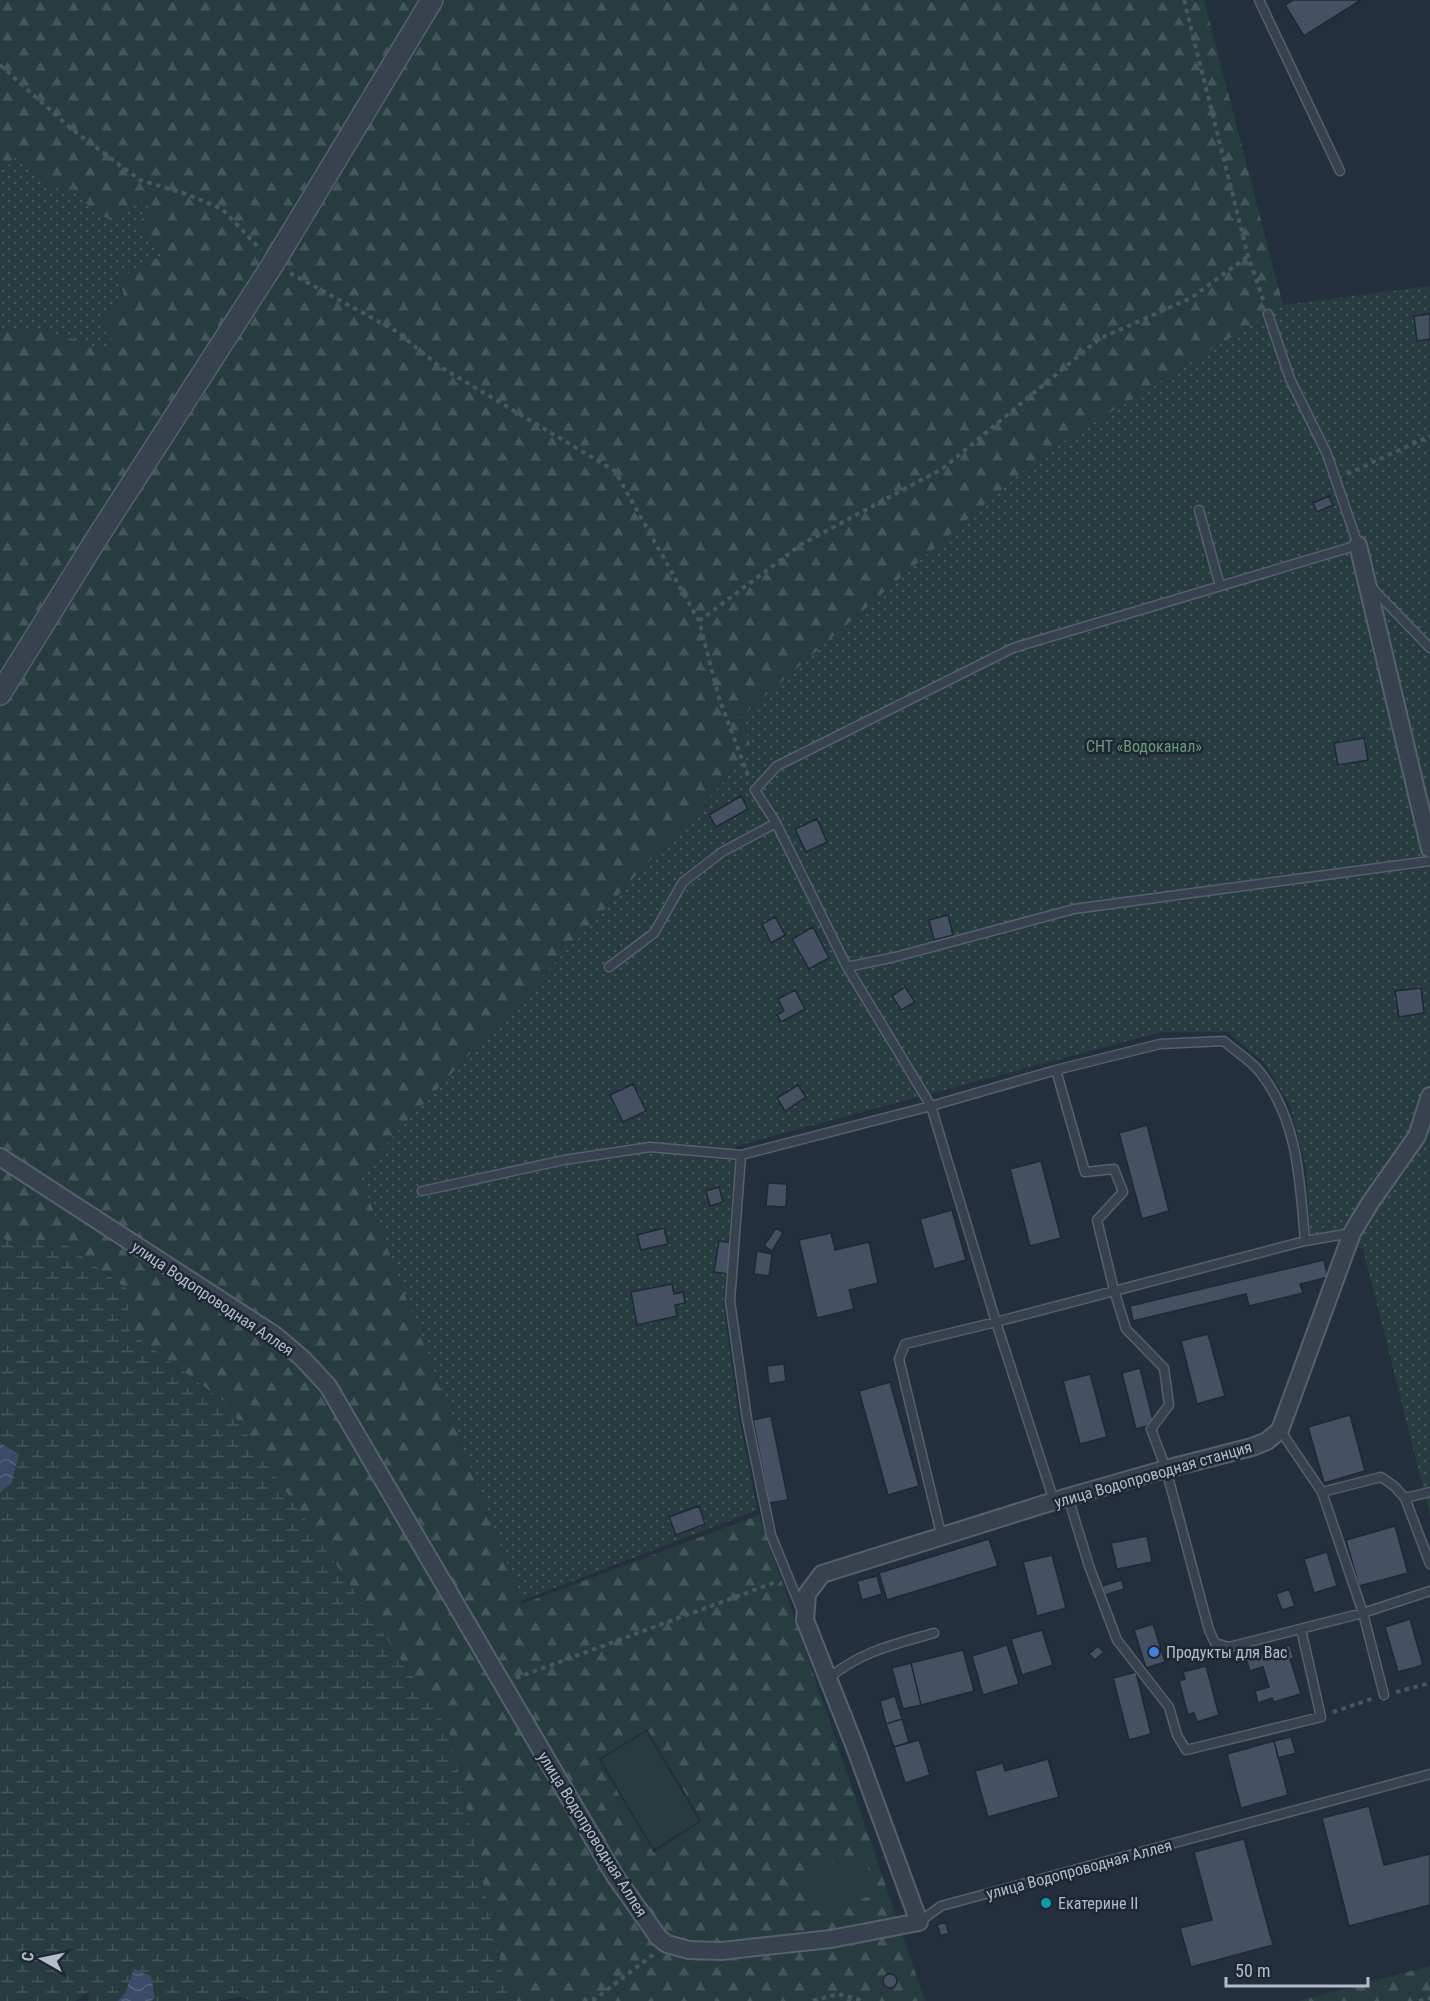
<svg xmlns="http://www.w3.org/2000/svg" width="1430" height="2001" font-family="'Roboto Condensed',sans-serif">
	<defs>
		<pattern id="grass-dots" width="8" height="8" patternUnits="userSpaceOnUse" patternTransform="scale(1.5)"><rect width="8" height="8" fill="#263c3f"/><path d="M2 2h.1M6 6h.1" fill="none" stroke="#435659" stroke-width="1.8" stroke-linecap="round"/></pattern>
		<pattern id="forest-firs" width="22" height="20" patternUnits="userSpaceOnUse" patternTransform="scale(1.5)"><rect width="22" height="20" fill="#263c3f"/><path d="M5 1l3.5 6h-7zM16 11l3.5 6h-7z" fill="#435659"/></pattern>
		<pattern id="wetland-marsh" width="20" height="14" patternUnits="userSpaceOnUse" patternTransform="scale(1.5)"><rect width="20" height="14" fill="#263c3f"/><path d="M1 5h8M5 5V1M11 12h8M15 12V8" fill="none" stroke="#435659"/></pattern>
		<pattern id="water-waves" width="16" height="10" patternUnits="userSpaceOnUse" patternTransform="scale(1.5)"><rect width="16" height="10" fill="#394c67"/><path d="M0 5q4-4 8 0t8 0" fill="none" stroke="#53647b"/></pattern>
	</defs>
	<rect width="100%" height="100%" fill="#242f3e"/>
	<path fill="url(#grass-dots)" d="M17,156L55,188L76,190L93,212L144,200L153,207L151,237L161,256L131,271L120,289L125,299L102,323L114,344L100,350C75,339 27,324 0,330V167L4,169Z
		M1430,286V1515L1363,1249L1310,1234L1306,1167L1290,1105L1265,1064L1228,1032H1161L736,1146L723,1302L739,1418L757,1510L521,1601L359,1173L752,751L741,717L1040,456L1283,305Z"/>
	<path fill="url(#forest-firs)" fill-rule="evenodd" d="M0,0H1204L1283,305L1040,456L741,717L752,751L359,1173L522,1604L759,1515L925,2001H509L449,1730L225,1402L130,1332L127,1289L58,1239L12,1243L0,1237V330C32,323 71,337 100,350L114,344L101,323L125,299L119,280L131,271L161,256L151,237L135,226L153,207L144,200L109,219L93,212L76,190L55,188L17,156L4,169L0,167ZM647,1729L702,1821L654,1853L598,1759Z
		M1430,1966V2001H1298L1314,1997Z"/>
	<path fill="url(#wetland-marsh)" d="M0,1237L12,1243L58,1239L127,1289L130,1332L225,1402L449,1730L509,2001H253L241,1997L218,2001H151L155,1998L125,1993L118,2001H88L89,1991L75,2001H0Z"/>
	<path fill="#263c3f" d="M646,1732L699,1821L654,1849L601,1760Z
		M865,1855L875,1895L815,1911L804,1870Z"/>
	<path fill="url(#water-waves)" d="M0,1443L19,1454L11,1484L0,1492Z
		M134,1969L151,1976L155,1998L151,2001H118L125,1993Z"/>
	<path fill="#455162" stroke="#1f2835" stroke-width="1.5" d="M1293,0H1361L1304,36L1285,5Z
		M1430,314V339L1417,341L1414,316Z
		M1329,496L1333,505L1317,512L1313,503Z
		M1364,738L1368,760L1338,765L1334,743Z
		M741,796L748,809L716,827L709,815Z
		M817,819L827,842L806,852L795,829Z
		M948,915L953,935L934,940L929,920Z
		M775,917L785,935L771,943L762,924Z
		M813,927L829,958L809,969L792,939Z
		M905,987L915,1002L901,1010L892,996Z
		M1421,988L1424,1013L1399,1017L1395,991Z
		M795,990L805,1009L781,1022L777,1015L784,1011L778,999Z
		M633,1084L646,1111L623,1122L610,1095Z
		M798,1085L806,1097L785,1111L777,1098Z
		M1147,1125L1169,1211L1142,1219L1119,1133Z
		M1041,1161L1061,1238L1030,1246L1010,1169Z
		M768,1183L787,1184L786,1207L766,1206Z
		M719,1187L723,1202L710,1206L706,1191Z
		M952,1210L966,1260L934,1269L920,1219Z
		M664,1228L668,1244L641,1250L637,1235Z
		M776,1228L783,1233L772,1251L764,1246Z
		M831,1233L835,1250L869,1242L878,1283L849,1290L854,1309L817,1318L799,1240Z
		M719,1241L732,1243L728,1274L714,1272Z
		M757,1251L772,1254L769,1276L754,1274Z
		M1324,1260L1328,1277L1300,1284L1303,1293L1249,1306L1246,1294L1133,1321L1130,1306Z
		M672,1284L674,1294L683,1292L685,1303L675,1305L677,1316L637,1325L631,1292Z
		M1208,1334L1225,1396L1197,1404L1181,1341Z
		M784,1364L786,1381L769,1384L767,1366Z
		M1140,1368L1154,1424L1136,1429L1122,1373Z
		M1090,1374L1107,1437L1080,1444L1063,1381Z
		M890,1382L919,1486L888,1495L859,1391Z
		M1350,1415L1365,1471L1324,1483L1308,1427Z
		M771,1416L788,1500L769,1503L753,1420Z
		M699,1506L705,1524L676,1535L669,1517Z
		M1395,1526L1408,1573L1359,1586L1346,1540Z
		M1147,1536L1152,1562L1117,1569L1111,1543Z
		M989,1539L998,1566L887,1600L879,1573Z
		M1327,1552L1337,1586L1314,1593L1304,1559Z
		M1052,1555L1066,1608L1037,1616L1023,1562Z
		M877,1576L882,1594L862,1600L857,1581Z
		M1122,1580L1124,1589L1105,1595L1102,1586Z
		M1289,1589L1295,1606L1282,1610L1276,1594Z
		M1410,1619L1423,1665L1398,1672L1385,1627Z
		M1153,1624L1165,1662L1146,1668L1134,1630Z
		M1042,1630L1053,1665L1022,1675L1011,1639Z
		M1007,1645L1019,1684L983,1695L972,1656Z
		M1290,1645L1294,1658L1290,1659L1301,1694L1274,1702L1272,1698L1258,1703L1255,1691L1269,1687L1263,1667L1250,1671L1246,1658Z
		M1098,1646L1104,1652L1095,1660L1089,1654Z
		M963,1650L974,1691L921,1705L911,1663Z
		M911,1663L921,1705L903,1709L892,1668Z
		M1206,1666L1219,1715L1197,1722L1194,1713L1188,1715L1179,1681L1185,1679L1183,1672Z
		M1136,1672L1151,1734L1129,1740L1113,1678Z
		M895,1696L902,1719L886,1724L880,1701Z
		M902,1719L909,1742L894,1747L886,1724Z
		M1291,1737L1296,1753L1278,1758L1274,1741Z
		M919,1740L930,1775L905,1783L894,1747Z
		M1274,1741L1288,1795L1241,1808L1227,1754Z
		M1048,1759L1059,1797L988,1817L975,1771L1003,1763L1005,1771Z
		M1369,1806L1384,1865L1430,1854V1905L1349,1926L1322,1818Z
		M1244,1839L1273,1945L1191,1967L1180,1928L1212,1920L1194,1852Z
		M945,1922L949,1933L941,1936L937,1925Z
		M883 1981a7 7 0 1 1 14 0a7 7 0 1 1-14 0Z"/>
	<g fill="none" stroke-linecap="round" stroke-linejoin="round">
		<g stroke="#565f6c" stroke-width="11">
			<path id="service" d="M1259,0L1340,171
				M1199,510L1220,586
				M1372,588L1430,648
				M609,967L654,933L683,882L722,852L776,823
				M847,967L895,957L1074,909L1430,861
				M1056,1070L1160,1044L1224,1041C1235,1051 1250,1060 1259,1071C1298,1119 1300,1181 1305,1241
				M422,1191L564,1160L650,1147L741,1155
				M1280,1430L1322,1492L1363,1613L1384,1695
				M1322,1492L1381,1477L1394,1486L1405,1498L1430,1564
				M1068,1497L1089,1566L1117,1640L1169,1707L1177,1735L1186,1750L1321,1717L1301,1629
				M1405,1498L1430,1492
				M1054,1501L996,1322L931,1106L1056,1070L1085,1172L1114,1169L1123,1192L1097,1220L1114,1290L1126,1329L1164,1368L1169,1405L1151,1429L1166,1469L1209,1630L1215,1643L1229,1647L1363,1613L1430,1591
				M942,1538L899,1359L905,1344L996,1322L1305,1241L1351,1233
				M802,1611L771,1535L747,1419L730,1301L741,1155L931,1106L847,967L776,823L755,790L777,766L1013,648L1358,545L1327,454L1290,379L1268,314
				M828,1679C859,1652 895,1644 934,1633
				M919,1922L941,1906L1430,1774"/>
		</g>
		<g stroke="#565f6c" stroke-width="20">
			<path id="minor" d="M1358,545L1430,849
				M0,1157L276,1336L303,1359L328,1386L615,1876L659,1938L667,1944L689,1950L721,1951L831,1939L919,1922L855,1747L805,1620L807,1594L822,1574L1054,1501L1166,1469L1252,1447L1267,1441L1280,1430L1352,1233L1370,1203L1417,1136L1430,1096"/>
		</g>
		<g stroke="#565f6c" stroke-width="24">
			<path id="tertiary" d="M0,694L97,538L273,264L432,0"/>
		</g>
		<path stroke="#44595c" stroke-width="4" stroke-dasharray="4.5 4.5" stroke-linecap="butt" d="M1184,0L1248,256L1264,302
			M0,65L74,131L140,180L186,194L222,209L261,250
			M290,273L396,331L439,366L615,471L699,621L719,698L749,778
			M1347,474L1430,436
			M699,621L802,544L942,469L1099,339L1191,298L1248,256
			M516,1678L776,1582
			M1396,1692L1430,1683
			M1333,1712L1374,1698
			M583,2001L595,1999L654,1954
			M813,2001L838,1994L864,2001
			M1419,2001L1430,1998"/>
		<use href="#service" stroke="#38414e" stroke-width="8"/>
		<use href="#minor" stroke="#38414e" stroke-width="16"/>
		<use href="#tertiary" stroke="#38414e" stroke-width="21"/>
	</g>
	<circle fill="#3f7fe0" stroke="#1d2633" stroke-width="2" cx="1154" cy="1652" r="6"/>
	<circle fill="#0f9aa8" stroke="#1d2633" stroke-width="2" cx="1046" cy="1903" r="6"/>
	<g text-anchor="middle" stroke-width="5" stroke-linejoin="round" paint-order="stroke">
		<g font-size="16" fill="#6b9a76" stroke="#1d2633">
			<text x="1144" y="752">СНТ «Водоканал»</text>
		</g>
		<g font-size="16" fill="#b4bcc9" stroke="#1d2633">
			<text transform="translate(213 1298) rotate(34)" y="6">улица Водопроводная Аллея</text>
			<text transform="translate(1153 1474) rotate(-16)" y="6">улица Водопроводная станция</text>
			<text transform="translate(593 1834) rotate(58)" y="6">улица Водопроводная Аллея</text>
			<text transform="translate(1079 1869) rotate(-15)" y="6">улица Водопроводная Аллея</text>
		</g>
		<g font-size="16" fill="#b4bcc9" stroke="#1d2633" text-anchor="start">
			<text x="1166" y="1658">Продукты для Вас</text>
			<text x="1058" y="1909">Екатерине II</text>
		</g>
	</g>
	<g transform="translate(42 1959) rotate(279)" stroke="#1d2633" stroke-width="4.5" paint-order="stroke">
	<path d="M0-4.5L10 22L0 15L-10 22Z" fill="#b4bcc9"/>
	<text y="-9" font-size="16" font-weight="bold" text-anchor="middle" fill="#b4bcc9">С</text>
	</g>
	<path d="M1226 1977v9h142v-9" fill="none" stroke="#b4bcc9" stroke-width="3"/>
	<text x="1235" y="1977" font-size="18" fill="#b4bcc9" stroke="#1d2633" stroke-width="4.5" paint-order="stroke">50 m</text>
</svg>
